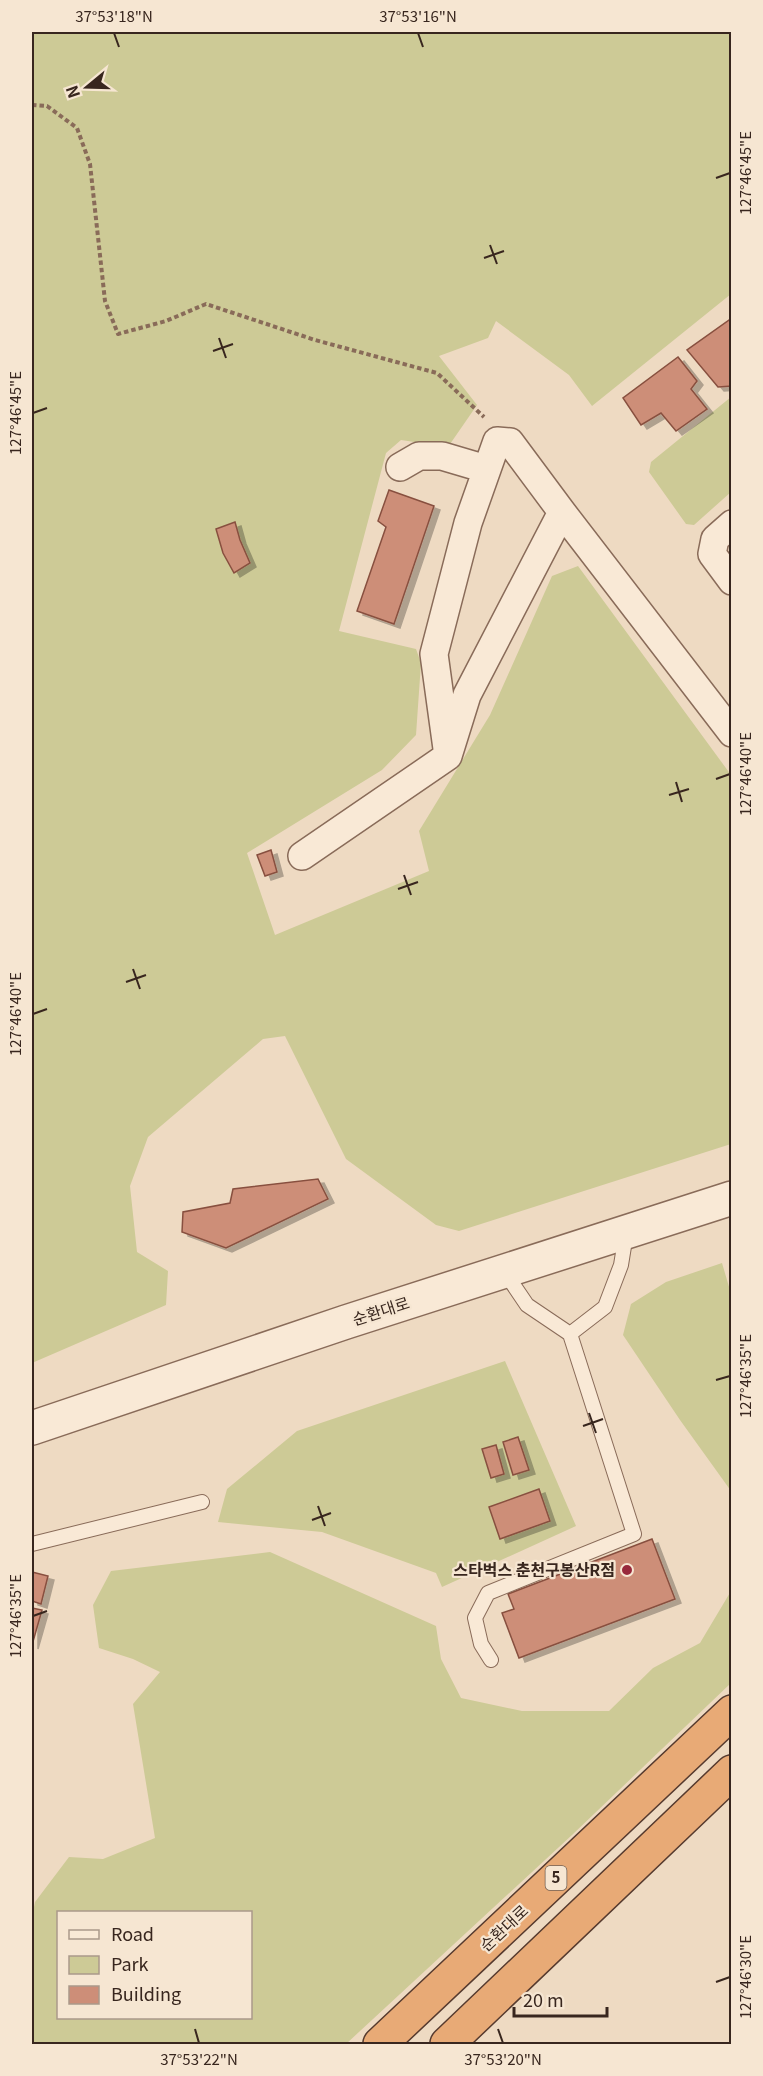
<svg xmlns="http://www.w3.org/2000/svg" width="763" height="2076" font-family="Georgia,'Noto Sans KR',serif">
	<defs>
		<filter id="shadow"><feDropShadow dx="6" dy="4" stdDeviation="0" flood-color="#0004"/></filter>
	</defs>
	<rect width="100%" height="100%" fill="#eedac2"/>
	<path fill="#cdca96" fill-rule="evenodd" d="M32,32H731V294L592,406L569,375L496,321L488,338L439,356L477,405L448,447L401,440L386,453L339,631L416,649L421,663L416,735L382,770L247,853L275,935L429,871L419,831L490,715L552,576L578,566L731,775V1144L459,1231L436,1225L346,1159L285,1036L263,1039L148,1137L130,1186L137,1252L168,1271L166,1305L32,1363Z
		M731,397V492L694,525L686,524L649,472L651,462Z
		M722,1263L732,1297L731,1491L680,1420L623,1335L631,1304L666,1282Z
		M505,1361L576,1526L442,1587L436,1573L322,1532L218,1522L227,1489L297,1431Z
		M270,1552L436,1626L441,1659L461,1698L522,1711H609L653,1668L700,1643L731,1591V1683L572,1835L346,2044H32V1917L35,1902L69,1857L103,1859L155,1838L133,1704L160,1672L133,1659L99,1648L93,1605L111,1571ZM58,1912H250V2018H58Z"/>
	<path fill="#cd8e78" stroke="#88503f" stroke-width="1.5" filter="url(#shadow)" d="M732,318V386L718,387L687,350Z
		M678,357L697,381L691,389L707,409L676,431L661,413L641,425L623,398Z
		M389,490L434,506L394,624L357,611L386,527L378,521Z
		M235,522L240,540L250,563L234,573L223,553L216,529Z
		M271,850L277,872L265,876L257,855Z
		M318,1179L328,1199L226,1248L182,1232L183,1212L230,1203L233,1189Z
		M518,1437L529,1470L513,1475L503,1442Z
		M496,1445L504,1474L491,1478L482,1449Z
		M539,1489L550,1521L500,1539L489,1507Z
		M652,1539L675,1599L519,1658L502,1613L514,1609L508,1594Z
		M32,1572L48,1576L41,1604L32,1601Z
		M32,1608L42,1610L32,1645Z"/>
	<g fill="none" stroke-linecap="round" stroke-linejoin="round">
		<g stroke="#896b59" stroke-width="16">
			<path id="service" d="M570,1334L605,1307L621,1265L626,1234
				M32,1544L202,1502
				M491,1660L481,1644L475,1618L488,1593L634,1534L570,1334L527,1305L504,1271"/>
		</g>
		<g stroke="#896b59" stroke-width="30">
			<path id="minor" d="M400,467L419,456H442L486,469
				M732,524L715,539L712,554L732,581
				M448,756L434,654L468,523L497,441L510,442L562,512L732,733
				M302,856L448,756L467,695L562,512"/>
		</g>
		<g stroke="#896b59" stroke-width="36">
			<path id="tertiary" d="M32,1428L346,1322L732,1198"/>
		</g>
		<g stroke="#563a2e" stroke-width="36">
			<path id="trunk" d="M380,2044L732,1712
				M447,2044L732,1772"/>
		</g>
		<path stroke="#896b59" stroke-width="4" stroke-dasharray="4.5 3" stroke-linecap="butt" d="M32,105L47,106L77,128L90,164L105,301L118,334L166,321L206,304L315,340L437,373L484,417"/>
		<use href="#service" stroke="#f9e9d6" stroke-width="14"/>
		<use href="#minor" stroke="#f9e9d6" stroke-width="27"/>
		<use href="#tertiary" stroke="#f9e9d6" stroke-width="33"/>
		<use href="#trunk" stroke="#e8aa76" stroke-width="33"/>
	</g>
	<path fill="none" stroke="#38261e" stroke-width="2" d="M114,33L119,47M418,33L423,47M716,178L730,173M490,245L497,264M484,258L504,251M219,338L226,358M213,351L233,344M33,413L47,408M716,779L730,774M676,782L682,802M669,795L689,789M404,875L411,895M398,889L418,882M133,969L140,989M126,982L146,975M33,1014L47,1009M716,1380L730,1376M589,1413L596,1433M583,1426L603,1419M318,1506L325,1526M312,1520L331,1513M33,1616L47,1611M716,1982L730,1977M195,2029L199,2043M498,2029L503,2043"/>
	<circle fill="#98293b" stroke="#f6e6d2" stroke-width="2" cx="627" cy="1570" r="6"/>
	<g text-anchor="middle" stroke-width="4.5" stroke-linejoin="round" paint-order="stroke">
		<rect fill="#f6e6d2" stroke="#716054" stroke-width="1.5" x="545.5" y="1866" width="21" height="24" rx="4.5"/>
		<g font-size="15" font-weight="bold" fill="#38261e">
			<text x="556" y="1883">5</text>
		</g>
		<g font-size="16" fill="#38261e" stroke="#f6e6d2">
			<text transform="translate(381 1311) rotate(-18)" y="6">순환대로</text>
			<text transform="translate(504 1928) rotate(-43)" y="6">순환대로</text>
		</g>
		<g font-size="16" font-weight="bold" fill="#38261e" stroke="#f6e6d2" text-anchor="end">
			<text x="615" y="1576">스타벅스 춘천구봉산R점</text>
		</g>
	</g>
	<rect width="763" height="2076" fill="none" stroke="#f6e6d2" stroke-width="66"/>
	<rect x="57" y="1911" width="195" height="108" fill="#f6e6d2" stroke="#aa998a" stroke-width="1.5"/>
	<rect x="69" y="1930" width="30" height="9" fill="#f9e9d6" stroke="#aa998a" stroke-width="1.5"/>
	<text x="111" y="1941" font-size="18" fill="#38261e">Road</text>
	<rect x="69" y="1956" width="30" height="18" fill="#cdca96" stroke="#aa998a" stroke-width="1.5"/>
	<text x="111" y="1971" font-size="18" fill="#38261e">Park</text>
	<rect x="69" y="1986" width="30" height="18" fill="#cd8e78" stroke="#aa998a" stroke-width="1.5"/>
	<text x="111" y="2001" font-size="18" fill="#38261e">Building</text>
	<g transform="translate(87 87) rotate(251)" stroke="#f6e6d2" stroke-width="4.5" paint-order="stroke">
	<path d="M0-4.5L10 22L0 15L-10 22Z" fill="#38261e"/>
	<text y="-9" font-size="16" font-weight="bold" text-anchor="middle" fill="#38261e">N</text>
	</g>
	<path d="M514 2007v9h93v-9" fill="none" stroke="#38261e" stroke-width="3"/>
	<text x="523" y="2007" font-size="18" fill="#38261e" stroke="#f6e6d2" stroke-width="4.5" paint-order="stroke">20 m</text>
	<rect x="33" y="33" width="697" height="2010" fill="none" stroke="#38261e" stroke-width="2"/>
	<g font-size="15" text-anchor="middle" fill="#38261e">
		<text x="114" y="22">37°53'18"N</text>
		<text x="418" y="22">37°53'16"N</text>
		<text transform="translate(746 173) rotate(-90)" y="5">127°46'45"E</text>
		<text transform="translate(16 413) rotate(-90)" y="5">127°46'45"E</text>
		<text transform="translate(746 774) rotate(-90)" y="5">127°46'40"E</text>
		<text transform="translate(16 1014) rotate(-90)" y="5">127°46'40"E</text>
		<text transform="translate(746 1376) rotate(-90)" y="5">127°46'35"E</text>
		<text transform="translate(16 1616) rotate(-90)" y="5">127°46'35"E</text>
		<text transform="translate(746 1977) rotate(-90)" y="5">127°46'30"E</text>
		<text x="199" y="2065">37°53'22"N</text>
		<text x="503" y="2065">37°53'20"N</text>
	</g>
</svg>
